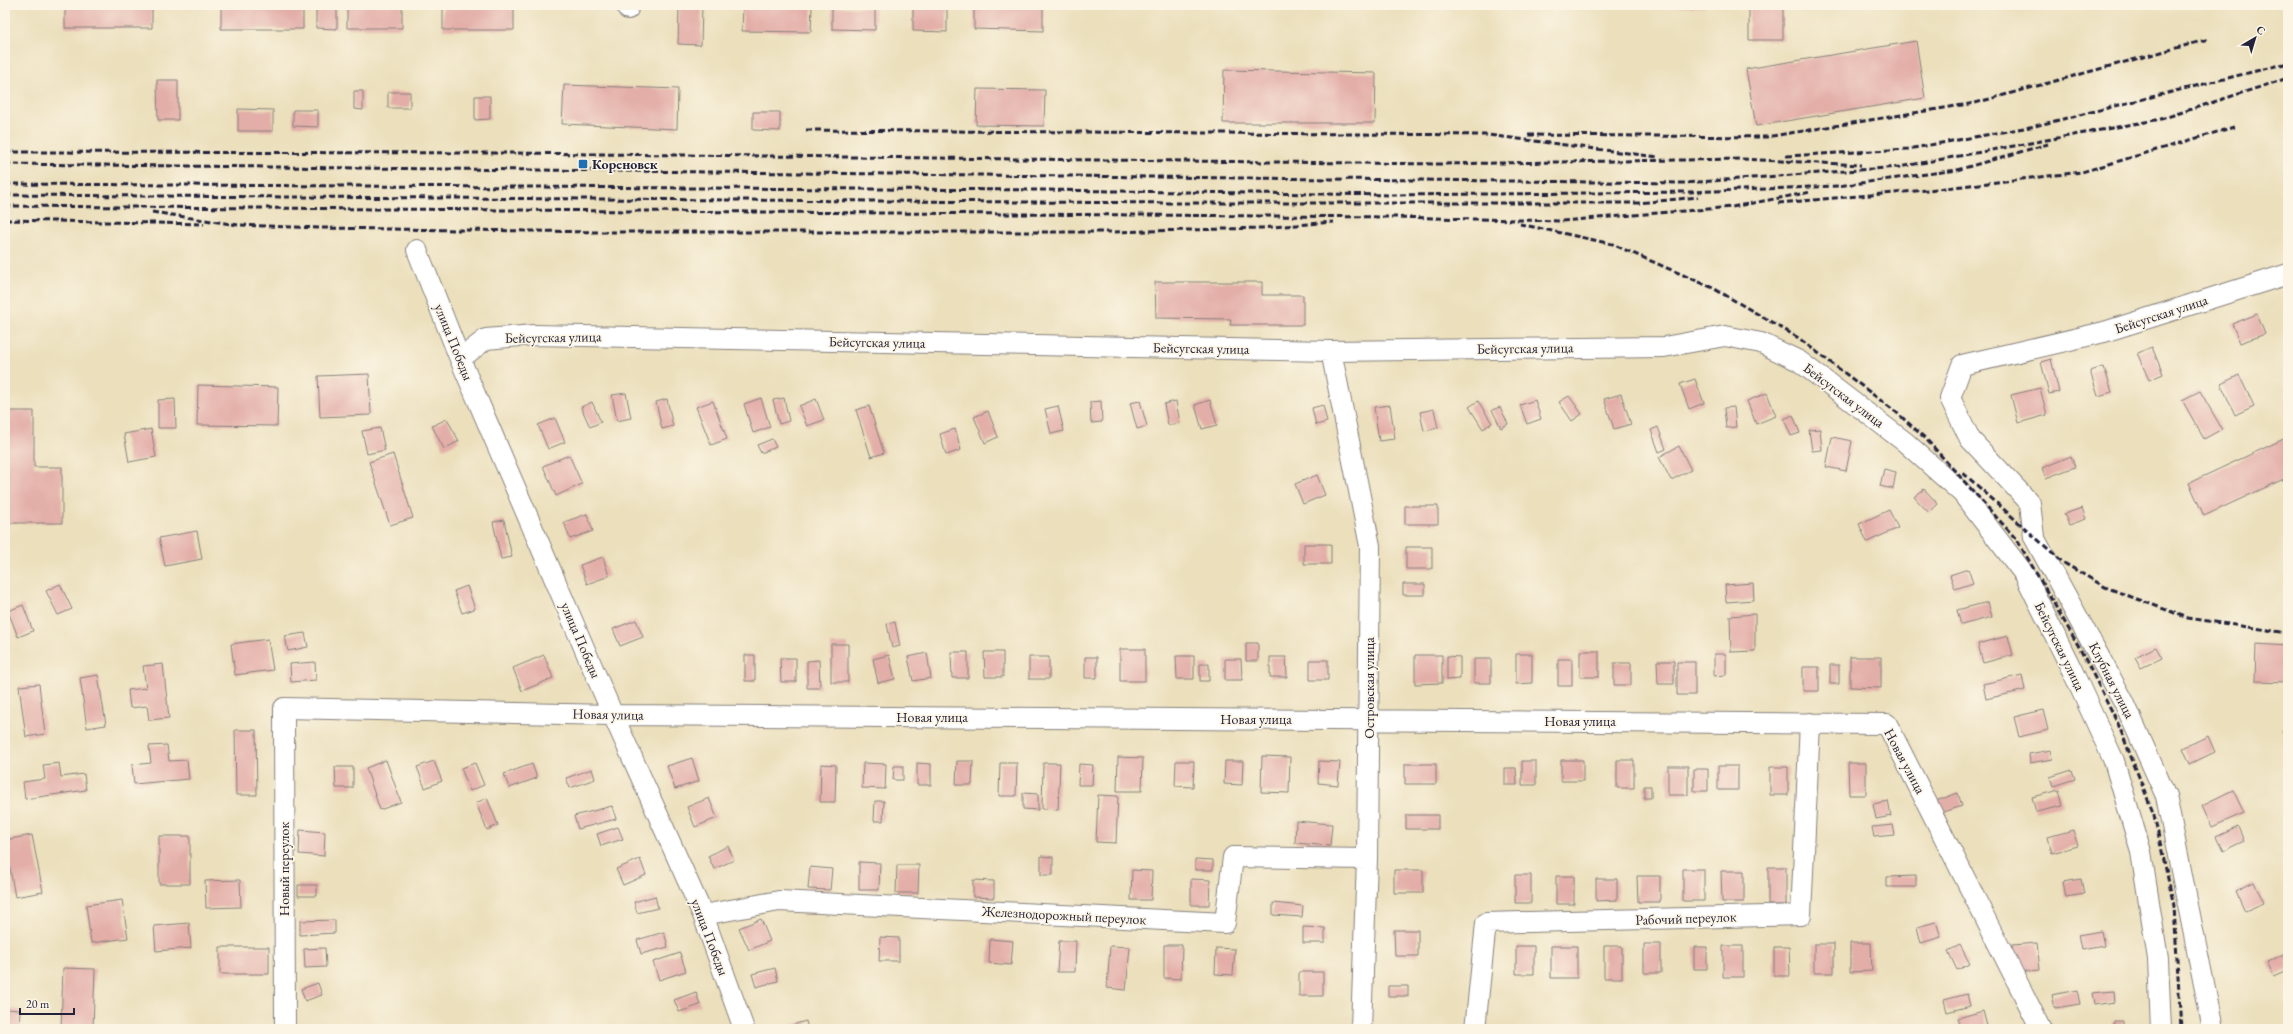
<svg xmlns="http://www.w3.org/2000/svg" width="2293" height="1034" font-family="'EB Garamond',serif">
	<rect width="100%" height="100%" fill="#fcf5e5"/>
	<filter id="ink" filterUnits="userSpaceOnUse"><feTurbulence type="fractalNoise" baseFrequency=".025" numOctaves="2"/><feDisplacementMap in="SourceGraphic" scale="8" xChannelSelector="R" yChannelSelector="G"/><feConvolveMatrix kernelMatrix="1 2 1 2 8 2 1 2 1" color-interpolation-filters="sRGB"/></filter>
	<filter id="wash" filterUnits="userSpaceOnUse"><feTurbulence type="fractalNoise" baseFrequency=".012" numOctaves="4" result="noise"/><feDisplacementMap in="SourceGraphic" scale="16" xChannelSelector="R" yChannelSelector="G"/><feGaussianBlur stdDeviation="0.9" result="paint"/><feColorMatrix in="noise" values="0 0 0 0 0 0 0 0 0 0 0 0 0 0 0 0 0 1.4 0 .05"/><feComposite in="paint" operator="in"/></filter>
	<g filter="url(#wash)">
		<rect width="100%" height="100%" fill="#ebdfbc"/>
		<g id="blocks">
			<path fill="#e3aea8" d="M65,5H152V28H65Z
				M221,5H303V29H221Z
				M316,5H337V29L316,28Z
				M347,5H402V28H347Z
				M443,5H514V30H443Z
				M679,5H702L701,45L678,44Z
				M743,5H812L811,32L742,31Z
				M913,5H947V32L913,31Z
				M974,5H1043V31L974,29Z
				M1653,5H1705V7L1653,6Z
				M1749,5H1783V40H1749Z
				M832,7L875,8V30L832,29Z
				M1916,41L1925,98L1756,126L1746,69Z
				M1224,70L1376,73L1375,123H1223Z
				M157,80H178V120H158Z
				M564,85L678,89L677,129L562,124Z
				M977,89L1045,90L1044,126L976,125Z
				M354,91H363V110L354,109Z
				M388,92H410V108H388Z
				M475,96H490V119L475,120Z
				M238,109L273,110V131H238Z
				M293,110H318V127L293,126Z
				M753,112H780V131L753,130Z
				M1155,282H1262V295H1303V325H1230L1231,319L1156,318Z
				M2257,314L2265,334L2240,343L2232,324Z
				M2152,347L2163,374L2149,380L2137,353Z
				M2051,359L2059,392L2049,394L2041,362Z
				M2104,367L2112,392L2098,396L2090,371Z
				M369,374L371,415L320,417L318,376Z
				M2239,375L2254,406L2235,415L2221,384Z
				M1695,379L1704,403L1689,409L1680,384Z
				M198,385L278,387L277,426L197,425Z
				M2040,388L2047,415L2018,423L2011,395Z
				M2200,391L2222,429L2204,439L2182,400Z
				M626,393L631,418L617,421L612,395Z
				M1767,393L1776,416L1756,424L1747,401Z
				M1621,394L1631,424L1614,429L1604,399Z
				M1569,396L1582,414L1572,421L1559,402Z
				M761,398L770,427L753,433L744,404Z
				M784,398L789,421L779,424L773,400Z
				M175,399L176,428H158V400Z
				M667,399L673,426L662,429L656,402Z
				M816,399L824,420L807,426L799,406Z
				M1210,400L1217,425L1202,429L1195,405Z
				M1535,400L1541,419L1527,424L1520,405Z
				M713,401L727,439L711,445L696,407Z
				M1101,401L1102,422L1091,423L1090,402Z
				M1140,401L1147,426L1137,429L1130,403Z
				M1176,401L1180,423L1168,425L1164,404Z
				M1478,401L1492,423L1483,429L1469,407Z
				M592,402L601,422L590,427L581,407Z
				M1323,405L1327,422L1316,425L1312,408Z
				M1390,405L1395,439L1379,441L1374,407Z
				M869,406L884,453L871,457L856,410Z
				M1058,406L1064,431L1051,434L1045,409Z
				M1500,407L1508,424L1501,428L1492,410Z
				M1734,407L1736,427L1726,428L1724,408Z
				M1434,409L1438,428L1424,431L1420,412Z
				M5,411H34V467H62V523H7V530H5Z
				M988,411L998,437L985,443L974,417Z
				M1793,415L1800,433L1791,436L1784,419Z
				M555,418L565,442L548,449L538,425Z
				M447,419L459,441L444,449L432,426Z
				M1658,427L1666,449L1659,452L1651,430Z
				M380,428L385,450L367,454L362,431Z
				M151,429L156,457L129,462L124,434Z
				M955,429L961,450L946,455L940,434Z
				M1820,429L1822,450L1812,451L1809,430Z
				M1832,437L1852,441L1846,471L1826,467Z
				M2288,437V477L2204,516L2189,483Z
				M772,439L776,447L761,453L757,445Z
				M1679,446L1691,470L1671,480L1659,457Z
				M393,454L413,518L390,525L369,462Z
				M569,455L582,484L556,496L543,466Z
				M2071,456L2075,467L2046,478L2042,468Z
				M1884,469L1896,472L1893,489L1880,486Z
				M1317,475L1325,495L1303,504L1295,484Z
				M1924,489L1938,504L1929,513L1914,497Z
				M1405,506H1438V524H1405Z
				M2082,508L2086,519L2069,525L2064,514Z
				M1889,510L1898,528L1867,542L1859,524Z
				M587,514L593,531L570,539L564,522Z
				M504,520L512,557L501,559L493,522Z
				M197,531L202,559L165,566L159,538Z
				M1304,544H1331V564H1304Z
				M1406,547H1432V569H1406Z
				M603,557L609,576L587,584L580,565Z
				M1968,569L1973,583L1955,589L1950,575Z
				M1753,583L1754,600L1726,602L1725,585Z
				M60,584L72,609L58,615L46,591Z
				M1403,584H1425V595H1403Z
				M467,586L475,609L462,613L454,591Z
				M1988,602L1992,617L1961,625L1957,610Z
				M23,605L33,631L18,637L8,611Z
				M1755,614V651L1731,652L1730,616Z
				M636,620L643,637L620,646L613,629Z
				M895,622L900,646L892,648L887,624Z
				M305,633L308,647L288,651L285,636Z
				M2008,636L2013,655L1983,663L1978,644Z
				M268,639L273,670L235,675L231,644Z
				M1246,643H1258V661H1246Z
				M831,644H848V682H831Z
				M2256,644L2288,646V682L2255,681Z
				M2156,647L2162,658L2141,668L2135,657Z
				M1120,649H1145V681H1120Z
				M1580,651H1599V677H1580Z
				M951,652H968V678H952Z
				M984,652H1003V677H985Z
				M927,653L931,678L913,681L908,657Z
				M1516,654H1532V683L1516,684Z
				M1714,654H1726V675L1714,676Z
				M544,655L553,678L522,691L513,668Z
				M745,655H755V681H745Z
				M889,655L895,679L878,683L873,659Z
				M1415,655H1442V683L1415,684Z
				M1176,656H1194V679H1177Z
				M1447,656L1460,657V679L1447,680Z
				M1029,657H1049V679H1029Z
				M1085,657H1097V678H1085Z
				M1270,657H1286L1287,677H1270Z
				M1850,657H1881V688L1850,687Z
				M780,658H796V682H781Z
				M1225,659H1241L1242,680H1225Z
				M1474,659H1491V683H1474Z
				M1558,659H1572V686H1558Z
				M819,660L820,688H807V661Z
				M1310,660H1328V680H1310Z
				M1657,661H1674V684H1658Z
				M315,662L316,680L291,682L290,664Z
				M1677,662H1695V695H1677Z
				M1614,663H1631V685H1614Z
				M163,664L169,718L149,720L147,706L130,708L128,690L146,688L143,666Z
				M1200,664H1209V681H1200Z
				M1830,665H1839V684H1830Z
				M1803,667H1819V691H1803Z
				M98,675L106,725L87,728L80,678Z
				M2022,675L2025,690L1986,699L1983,684Z
				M39,684L45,734L26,737L19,686Z
				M2043,710L2048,730L2019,737L2014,717Z
				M2288,727V743L2282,730Z
				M235,730H256L257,795H236Z
				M2208,736L2215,752L2190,764L2183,748Z
				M167,745L169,761L187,760L189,779L134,784L132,765L151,763L149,746Z
				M2051,750L2052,759L2030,763L2029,754Z
				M1262,756L1290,757L1289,793L1261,792Z
				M1118,757L1143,758L1142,791H1117Z
				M692,758L699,781L675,789L667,766Z
				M386,760L401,802L380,810L366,768Z
				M1561,760H1583V781H1561Z
				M1617,760H1634V788H1617Z
				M434,761L442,781L425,788L417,767Z
				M957,761H973L972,785H956Z
				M1176,761H1194L1193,787L1175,786Z
				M1225,761H1243L1242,785L1224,784Z
				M1319,761L1340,762L1338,785L1318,783Z
				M1522,761H1536V785H1522Z
				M59,763L61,777L84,774L86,790L25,799L23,782L45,779L43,765Z
				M475,763L484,785L470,791L461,768Z
				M863,763L886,764L885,789L862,788Z
				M917,763L931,764V785H917Z
				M1000,763H1017L1016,796H999Z
				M1043,763H1060L1058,810L1042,809Z
				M1848,763H1866V795H1849Z
				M532,764L537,778L509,788L504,774Z
				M821,764L836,765L835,802H820Z
				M1079,764L1093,765L1092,785H1078Z
				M1405,764H1436V784H1405Z
				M894,766H903V780H893Z
				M1668,766H1688V795H1668Z
				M1718,766H1738V790H1718Z
				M335,767H353V788H336Z
				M1770,767H1788V795H1770Z
				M1505,768H1516L1517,785H1505Z
				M592,769L595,779L570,788L566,778Z
				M1694,769H1708V791H1694Z
				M2072,770L2075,779L2053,786L2050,777Z
				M1644,786H1651V798H1644Z
				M2059,790L2063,806L2036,812L2032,797Z
				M2233,790L2244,813L2212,827L2202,805Z
				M1023,793L1038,794V810L1023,809Z
				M1958,793L1962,806L1941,813L1936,801Z
				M1098,795L1118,796L1116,843L1096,842Z
				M487,798L498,825L487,830L476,803Z
				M709,798L717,818L695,827L687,807Z
				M875,801H884L883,821H874Z
				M1888,801L1891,816L1876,819L1873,804Z
				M612,806L616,819L578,829L574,816Z
				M1406,815H1438V829H1406Z
				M1296,821L1332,824L1330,846L1295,843Z
				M1893,825L1895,835L1874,837L1872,827Z
				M618,827L623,839L601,846L597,834Z
				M2238,827L2244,841L2223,851L2216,837Z
				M300,830L325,832L324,856L299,854Z
				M2073,830L2078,846L2052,853L2048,837Z
				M32,835L43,892L15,897L5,840Z
				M159,836H190V884H159Z
				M728,846L734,860L714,869L708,856Z
				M1041,856L1053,857V875H1041Z
				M640,859L646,875L623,885L616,869Z
				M1195,859L1213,860V870H1195Z
				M859,862L880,863L879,890H859Z
				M897,865H919L918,893H896Z
				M810,867L832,869L830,890L808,889Z
				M1768,867H1786V905H1768Z
				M1683,869H1704V901H1683Z
				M1132,870L1152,871L1151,900H1131Z
				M1394,870H1423V893H1394Z
				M1721,871H1744V902H1722Z
				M1515,875H1531V903H1515Z
				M1556,876H1574V904H1556Z
				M1637,876H1660V902H1638Z
				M1916,876V887H1887V877Z
				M1191,879L1210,880L1209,905H1191Z
				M1596,879H1617V900L1596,901Z
				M2081,879L2084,894L2066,897L2063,882Z
				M240,880L241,907L206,908L205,881Z
				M973,880L994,881V898L973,897Z
				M2254,882L2264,903L2245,911L2236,891Z
				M298,885H317V896H298Z
				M655,896L658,908L637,913L634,902Z
				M122,900L128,938L91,943L86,905Z
				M1273,903L1303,906L1302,917L1273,915Z
				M761,919L770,941L749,950L739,928Z
				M335,920V933L300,935V921Z
				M1936,922L1941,937L1921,943L1917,927Z
				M189,923L191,948L156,951L154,926Z
				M1303,927L1325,928V943H1303Z
				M1394,930H1418V956H1395Z
				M2101,931L2104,946L2081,950L2078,935Z
				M664,932L668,947L641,954L637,940Z
				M880,937L899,938V961H879Z
				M990,939L1013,941L1011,965L989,963Z
				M1059,941H1076L1075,972H1057Z
				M1850,943H1871L1872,971L1850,972Z
				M2037,943L2040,970L2015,972L2012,945Z
				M1644,944H1661V973H1644Z
				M1814,944H1834V973H1814Z
				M1164,945H1182L1181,979L1164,978Z
				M1960,945L1970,964L1957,970L1948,951Z
				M1110,946L1130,947L1126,990L1107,988Z
				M1516,946H1534V974H1516Z
				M1551,946H1577V978H1551Z
				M1604,946H1622V978H1604Z
				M1723,946H1743V977H1723Z
				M220,947H269V974H220Z
				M1694,947H1707V969H1694Z
				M1774,947H1789L1790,976H1774Z
				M325,948L326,967L305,968L304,949Z
				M1216,948L1235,949L1233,975L1215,974Z
				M680,953L686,971L659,980L653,962Z
				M2287,953L2288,970L2274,976L2267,962Z
				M63,968L95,969L93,1029H61Z
				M775,968L778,981L756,987L752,974Z
				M1299,972H1323V996H1299Z
				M318,983L322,995L305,1001L301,989Z
				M1388,986H1408V996H1388Z
				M2077,990L2080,1004L2055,1008L2052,995Z
				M2114,991L2115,1002L2094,1005L2092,993Z
				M696,992L700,1005L679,1012L674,1000Z
				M1967,994L1970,1006L1947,1012L1944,1000Z
				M5,1009L20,1010L19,1029H5Z
				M1983,1011L1987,1026L1976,1029H1961L1958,1018Z
				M806,1021L808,1029H779Z
				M2113,1021H2123V1029H2113Z"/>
		</g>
	</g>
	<g filter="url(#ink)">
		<use href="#blocks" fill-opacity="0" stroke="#86807c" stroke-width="1"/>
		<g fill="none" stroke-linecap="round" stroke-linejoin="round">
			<g stroke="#86807c" stroke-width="22">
				<path id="street" d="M628,5V9
					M417,250L460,359L613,715L703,915L744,1029
					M1331,351L1370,546L1367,859L1361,1029
					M460,359L486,339L534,335L1331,351L1664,347L1725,336L1761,343L1799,361L1905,442L1962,493L2025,575L2072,670L2114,761L2141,852L2158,959L2161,1029
					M703,915L779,901L1225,923L1233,857L1367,859
					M285,1029L284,708L613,715L1887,724L2041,1029
					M1475,1029L1486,923L1801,915L1810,723
					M2213,1029L2166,796L2124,702L2034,537L2030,503L1970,439L1950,398L1962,365L2104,332L2288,274"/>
			</g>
			<use href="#street" stroke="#fff" stroke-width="20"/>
			<path stroke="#22223b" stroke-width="3" stroke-dasharray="6 3" stroke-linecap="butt" d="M806,130L1488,135L1658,157
				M1528,135L1766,137L1975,103L2209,39
				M5,152L513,153L1439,164L1741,159L1861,165
				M1786,156L1908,149L2035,126L2288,63
				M5,164L1685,183L1899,167L2161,119L2288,78
				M5,184L1044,190L1391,195L1690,192L1838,186L1957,170L2048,144
				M5,195L1176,203H1639L1698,197
				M1778,203L1928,190L2082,172L2234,127
				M5,206L1392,217L1561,221L1732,207L1811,192
				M152,212L238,225L321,228L600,232H1114L1262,228L1334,222
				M5,220L204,224
				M1520,224L1612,244L1713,288L1797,337L1896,412L1926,439L2017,540L2078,645L2117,721L2154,815L2174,906L2181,1029
				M1963,473L2064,563L2105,587L2188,618L2288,633"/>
		</g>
	</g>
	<rect fill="#1f6fb2" stroke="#fcf5e5" stroke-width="1.5" x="578" y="159" width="10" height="10" rx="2"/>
	<g text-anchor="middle" stroke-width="3.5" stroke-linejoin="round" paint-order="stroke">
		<g font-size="14" font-weight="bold" fill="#22223b" stroke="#fcf5e5" text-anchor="start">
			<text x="592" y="169">Кореновск</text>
		</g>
		<g font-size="14" fill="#22223b" stroke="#fcf5e5">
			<text transform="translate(2161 314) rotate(-18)" y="5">Бейсугская улица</text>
			<text transform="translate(553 337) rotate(-1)" y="5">Бейсугская улица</text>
			<text transform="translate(454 342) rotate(68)" y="5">улица Победы</text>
			<text transform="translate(877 342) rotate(1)" y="5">Бейсугская улица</text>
			<text transform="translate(1201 348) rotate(1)" y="5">Бейсугская улица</text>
			<text transform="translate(1525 348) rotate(-1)" y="5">Бейсугская улица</text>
			<text transform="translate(1844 395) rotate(37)" y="5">Бейсугская улица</text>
			<text transform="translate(581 640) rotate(67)" y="5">улица Победы</text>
			<text transform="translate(2060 646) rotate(64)" y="5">Бейсугская улица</text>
			<text transform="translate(2112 680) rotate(63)" y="5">Клубная улица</text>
			<text transform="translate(1369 688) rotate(-90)" y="5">Островская улица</text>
			<text transform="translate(608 714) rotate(1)" y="5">Новая улица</text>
			<text x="932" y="722">Новая улица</text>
			<text x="1256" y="724">Новая улица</text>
			<text x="1580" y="726">Новая улица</text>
			<text transform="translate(1905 761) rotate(62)" y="5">Новая улица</text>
			<text transform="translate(284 869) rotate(-90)" y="5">Новый переулок</text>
			<text transform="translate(1064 915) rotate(3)" y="5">Железнодорожный переулок</text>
			<text transform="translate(1686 918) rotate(-2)" y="5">Рабочий переулок</text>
			<text transform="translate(710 937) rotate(69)" y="5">улица Победы</text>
		</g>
	</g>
	<rect width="2293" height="1034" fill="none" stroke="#fcf5e5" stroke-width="20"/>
	<g transform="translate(2255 38) rotate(38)" stroke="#fcf5e5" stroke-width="3" paint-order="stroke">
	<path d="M0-3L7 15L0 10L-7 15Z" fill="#22223b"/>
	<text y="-6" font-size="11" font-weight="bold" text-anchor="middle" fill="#22223b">С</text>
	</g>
	<path d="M20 1008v6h54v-6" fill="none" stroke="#22223b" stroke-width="2"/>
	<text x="26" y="1008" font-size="12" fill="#22223b" stroke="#fcf5e5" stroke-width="3" paint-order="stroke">20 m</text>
</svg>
